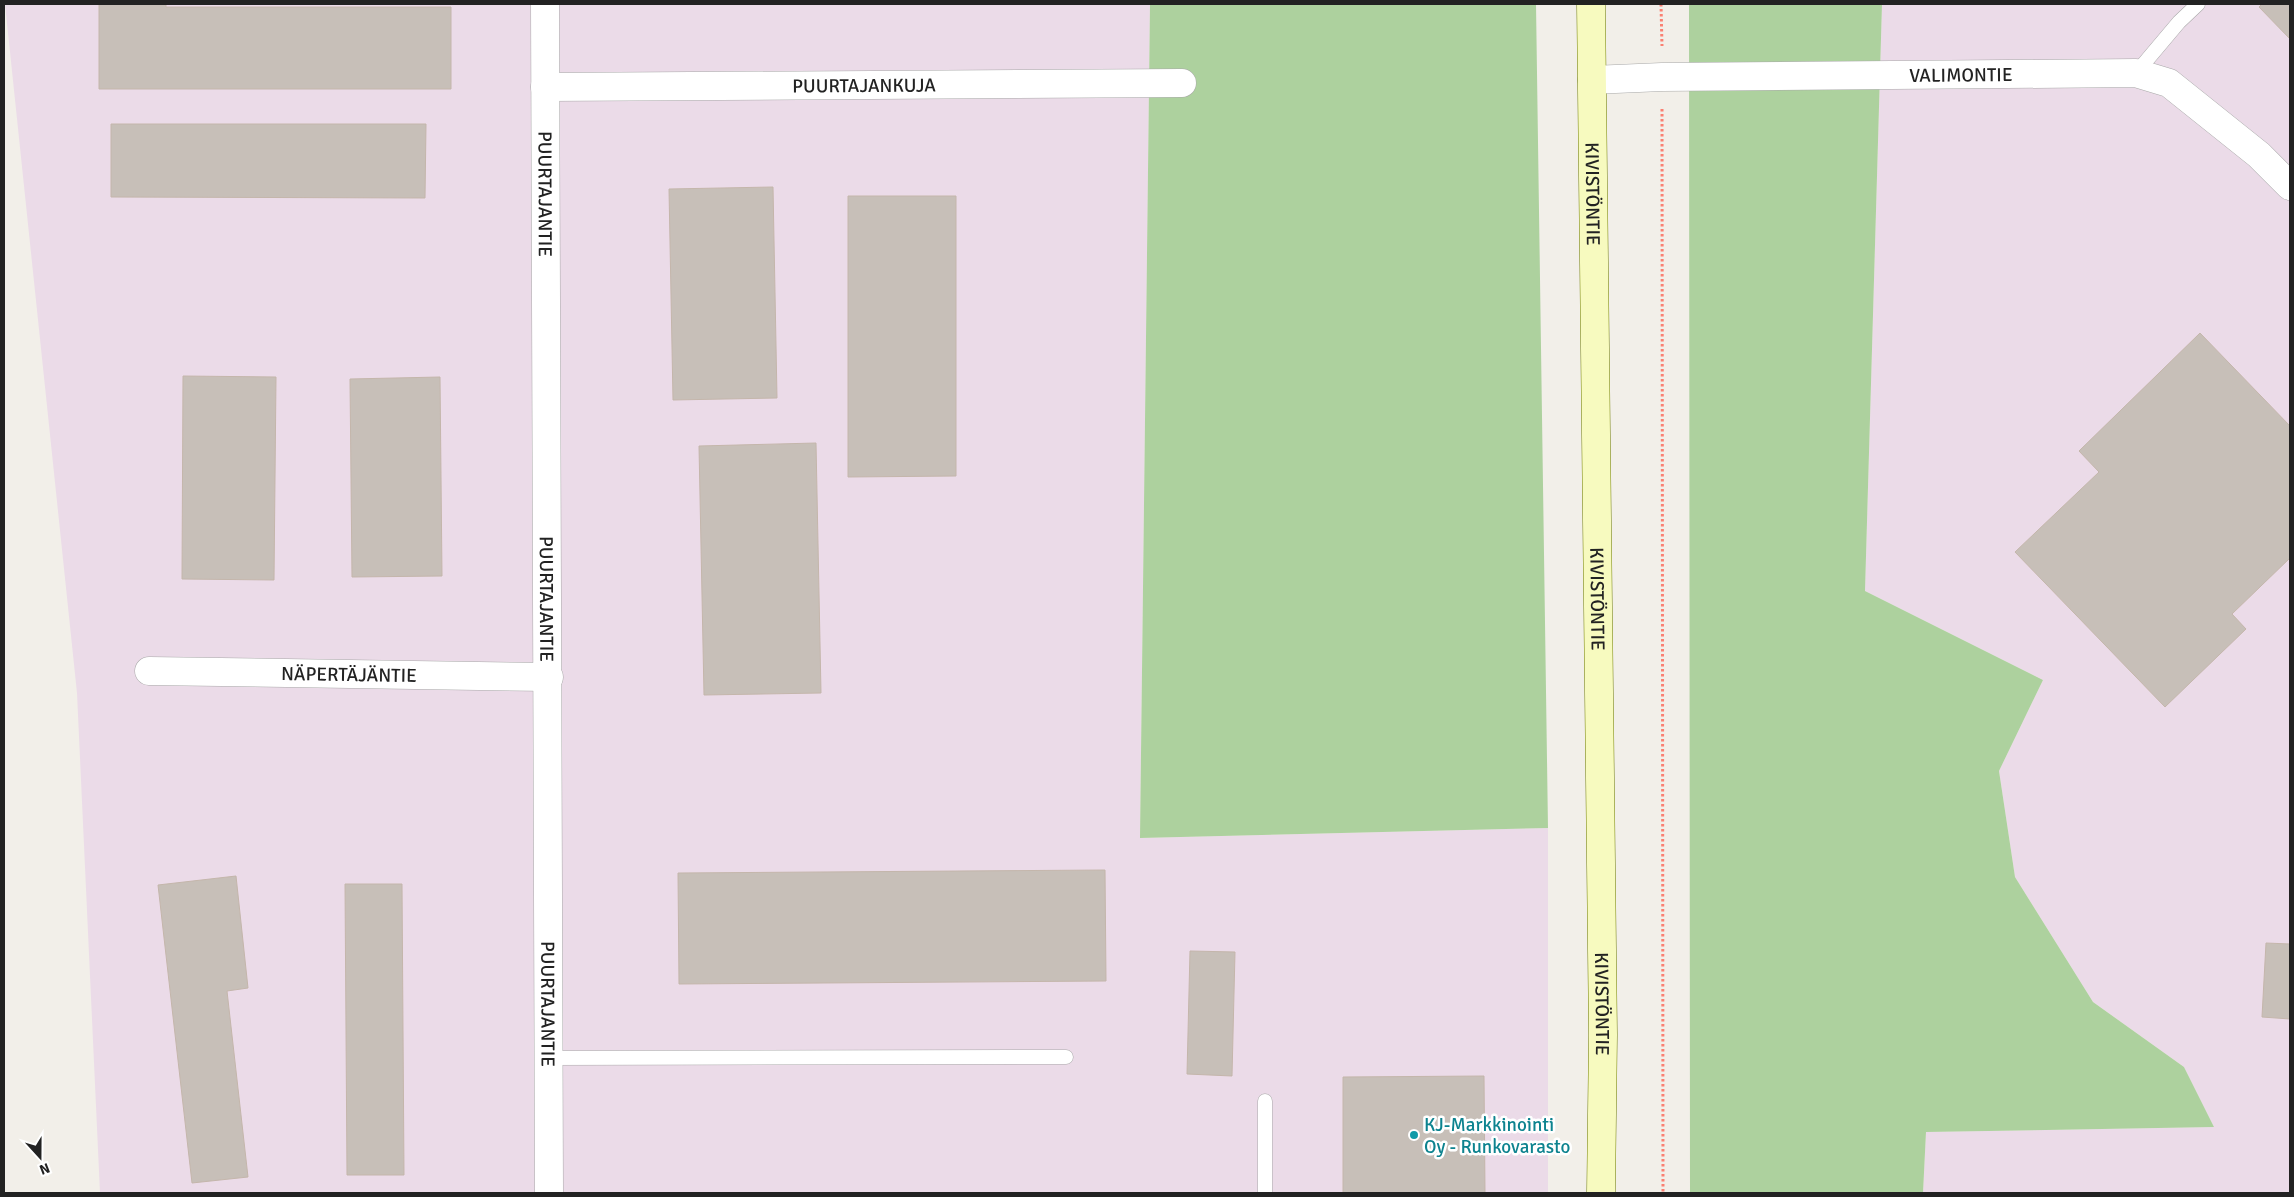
<svg xmlns="http://www.w3.org/2000/svg" width="2294" height="1197" font-family="Signika,sans-serif">
	<rect width="100%" height="100%" fill="#f2efe9"/>
	<path fill="#ebdbe8" d="M5,4H1150L1140,838L1548,828V1193H100L77,693Z
		M1882,4H2290V1193H1923L1926,1132L2214,1127L2184,1067L2093,1002L2015,877L1999,771L2043,680L1865,591Z"/>
	<path fill="#add19e" d="M1150,4H1536L1548,828L1140,838Z
		M1689,4H1882L1865,591L2043,680L1999,771L2015,877L2093,1002L2184,1067L2214,1127L1926,1132L1923,1193H1690Z"/>
	<path fill="#c7bfb8" stroke="#c4b6ab" d="M99,4H166V7H451V89H99Z
		M2262,4H2290V39L2259,7Z
		M111,124H426L425,198L111,197Z
		M773,187L777,398L673,400L669,189Z
		M848,196H956V476L848,477Z
		M2200,333L2290,426V558L2232,614L2246,629L2165,707L2015,552L2099,472L2079,451Z
		M183,376L276,377L274,580L182,579Z
		M440,377L442,576L352,577L350,379Z
		M816,443L821,693L704,695L699,446Z
		M1105,870L1106,981L679,984L678,873Z
		M236,876L248,988L227,991L248,1177L192,1183L158,885Z
		M345,884H402L404,1175H347Z
		M2266,943L2290,944V1019L2262,1017Z
		M1190,951L1235,952L1232,1076L1187,1074Z
		M1484,1076L1485,1193H1343V1077Z"/>
	<g fill="none" stroke-linecap="round" stroke-linejoin="round">
		<g stroke="#a9a9a9" stroke-width="15">
			<path id="service" d="M2136,73L2179,22L2198,4
				M547,1058L1066,1057
				M1265,1101V1193"/>
		</g>
		<g stroke="#a9a9a9" stroke-width="29">
			<g id="minor">
				<path id="s1" d="M545,4L549,1193"/>
				<path id="s2" d="M1592,80L1662,77L2136,73L2169,83L2259,155L2290,186"/>
				<path id="s3" d="M545,87L1182,83"/>
				<path id="s4" d="M149,671L549,677"/>
			</g>
		</g>
		<g stroke="#707d05" stroke-width="29">
			<g id="secondary">
				<path id="s5" d="M1591,4L1603,1035L1601,1193"/>
			</g>
		</g>
		<path stroke="#fa8072" stroke-width="3" stroke-dasharray="2.5 2.5" stroke-linecap="butt" d="M1661,4L1662,46
			M1662,109L1663,1193"/>
		<use href="#service" stroke="#fff" stroke-width="14"/>
		<use href="#minor" stroke="#fff" stroke-width="28"/>
		<use href="#secondary" stroke="#f7fabf" stroke-width="28"/>
	</g>
	<circle fill="#0f9aa8" stroke="#fff" stroke-width="2" cx="1414" cy="1135" r="5"/>
	<g text-anchor="middle" stroke-width="5" stroke-linejoin="round" paint-order="stroke">
		<g font-size="19" fill="#222" stroke="#fff">
			<text dy="7" stroke="none"><textPath href="#s2" startOffset="369">VALIMONTIE</textPath></text>
			<text dy="7" stroke="none"><textPath href="#s3" startOffset="319">PUURTAJANKUJA</textPath></text>
			<text dy="7" stroke="none"><textPath href="#s1" startOffset="190">PUURTAJANTIE</textPath></text>
			<text dy="7" stroke="none"><textPath href="#s5" startOffset="190">KIVISTÖNTIE</textPath></text>
			<text dy="7" stroke="none"><textPath href="#s5" startOffset="595">KIVISTÖNTIE</textPath></text>
			<text dy="7" stroke="none"><textPath href="#s1" startOffset="595">PUURTAJANTIE</textPath></text>
			<text dy="7" stroke="none"><textPath href="#s4" startOffset="200">NÄPERTÄJÄNTIE</textPath></text>
			<text dy="7" stroke="none"><textPath href="#s1" startOffset="1000">PUURTAJANTIE</textPath></text>
			<text dy="7" stroke="none"><textPath href="#s5" startOffset="1000">KIVISTÖNTIE</textPath></text>
		</g>
		<g font-size="19" fill="#0d838f" stroke="#fff" text-anchor="start">
			<text x="1424" y="1131">KJ-Markkinointi<tspan x="1424" dy="22">Oy - Runkovarasto</tspan></text>
		</g>
	</g>
	<rect width="2294" height="1197" fill="none" stroke="#222222" stroke-width="10"/>
	<g transform="translate(40 1157) rotate(159)" stroke="#ffffff" stroke-width="4" paint-order="stroke">
	<path d="M0-4L9 19L0 12L-9 19Z" fill="#222222"/>
	<text y="-8" font-size="14" font-weight="bold" text-anchor="middle" fill="#222222">N</text>
	</g>
</svg>
